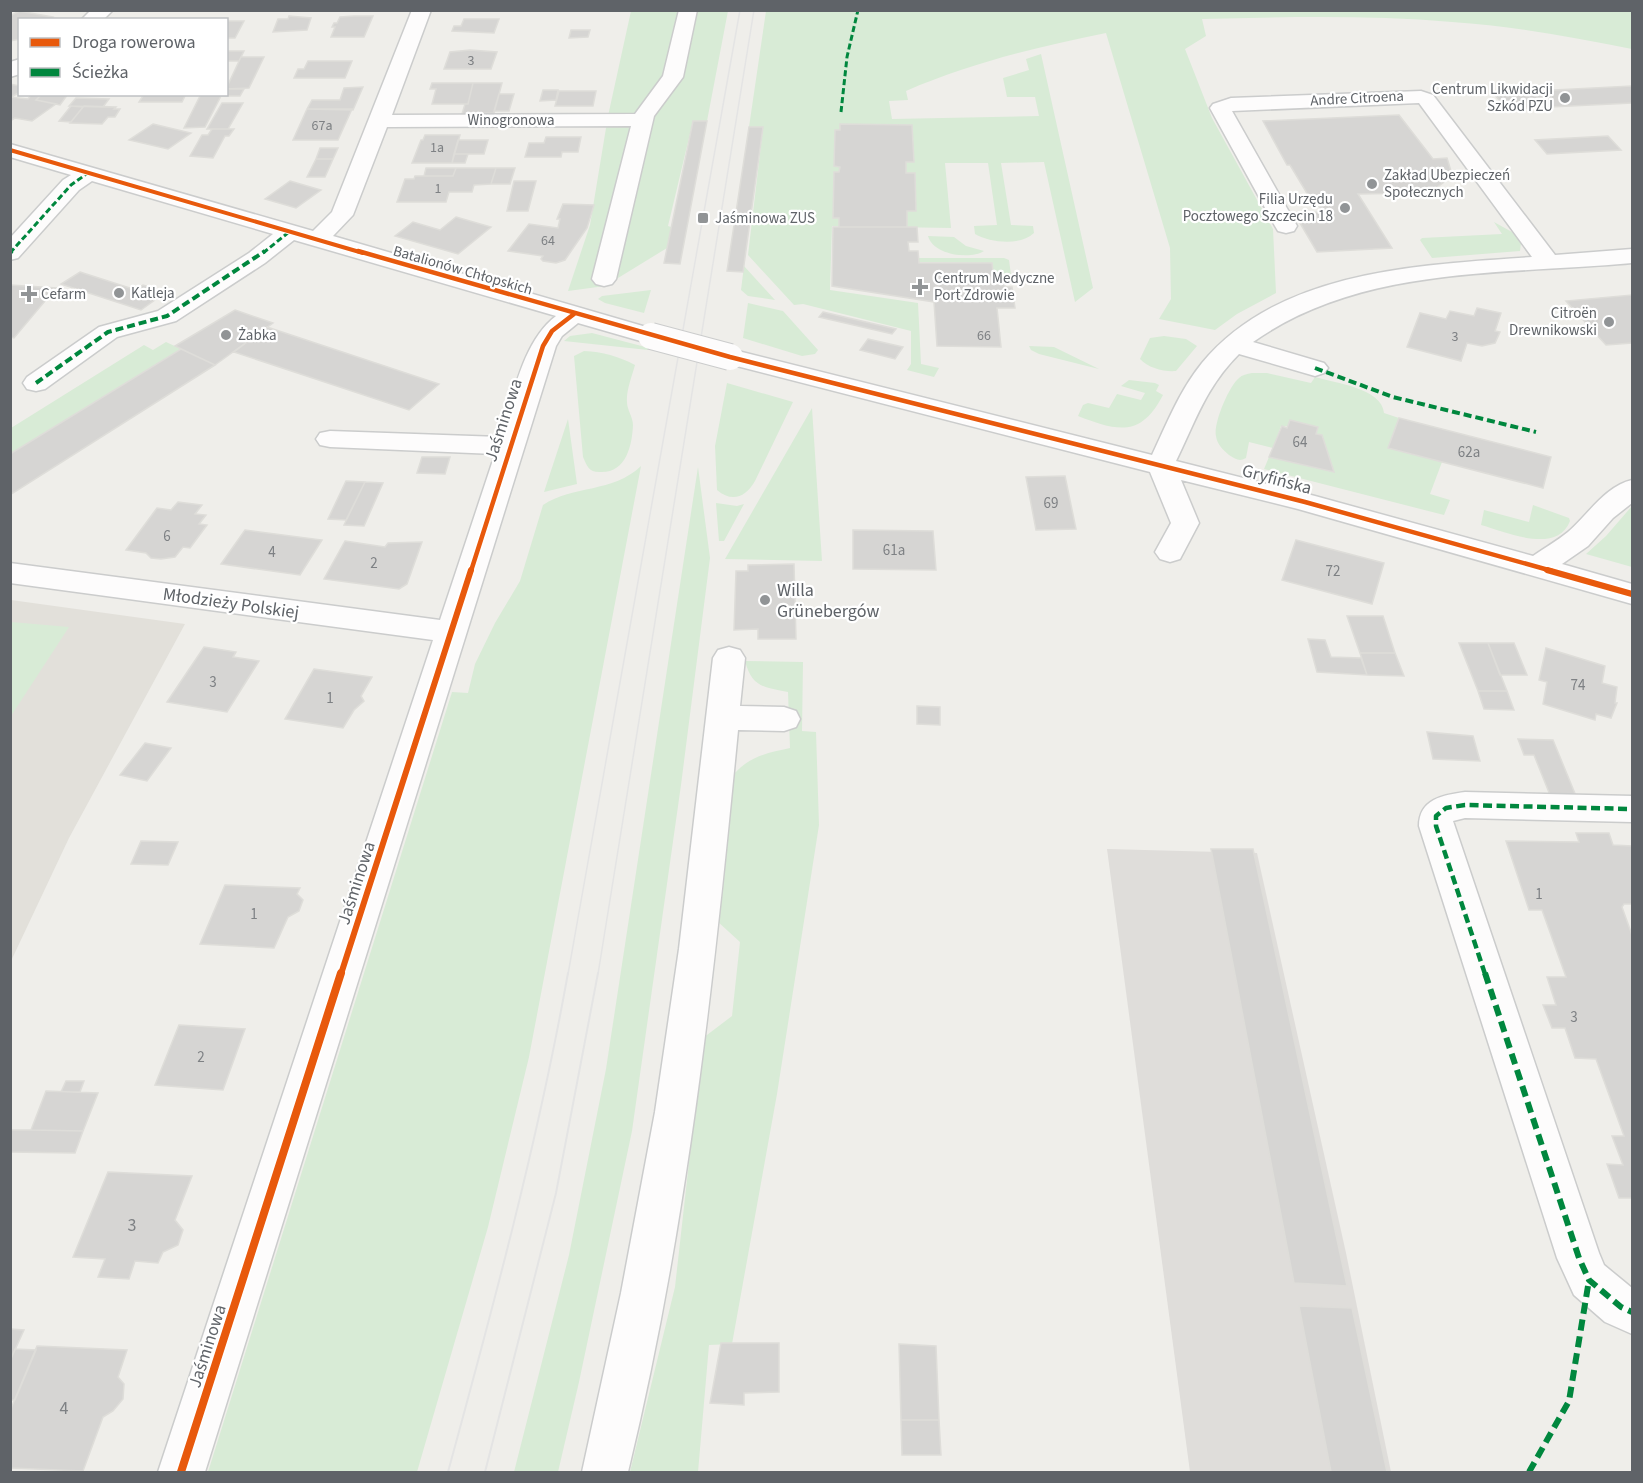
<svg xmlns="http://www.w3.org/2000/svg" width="1643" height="1483" font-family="'Source Sans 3',sans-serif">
	<rect width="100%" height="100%" fill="#efeeea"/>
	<path fill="#dfddda" d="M1107,849L1257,853L1346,1253L1391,1472H1190Z"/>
	<path fill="#e2e0da" d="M11,600L185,624L69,838L11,961Z"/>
	<path fill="#d8ebd6" d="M631,11H728L707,121H693L668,226L671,227L667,248L605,286L568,291L590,225L608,116Z
		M766,11H1632V49C1573,37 1513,26 1452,22C1369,15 1286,17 1202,19L1206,36L1185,49L1212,118L1273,229L1276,293L1237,314L1215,330L1159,319L1171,299L1170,248L1106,33C1037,47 971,63 906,91L908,100L889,101L892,119L1039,116L1035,97H1007L1003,78L1029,70L1026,59L1041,54L1093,288L1075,302L1044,162L1001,163L1011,225L1033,226L1034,233C1020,246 991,243 975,234L974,226L997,225L988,163H945L951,228L832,226L830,290L918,303L921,364L939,368L934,377L907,370L911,364V331L803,304L794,305L748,255L763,128L749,127Z
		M1494,222L1512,232L1521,243L1520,251L1432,258L1420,240L1422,238L1502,234Z
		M928,236L954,237L966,246L984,251C970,260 933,255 928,236Z
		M919,258H1004L1009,260L1011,275L994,276L992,263L919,262Z
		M744,266L775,300L748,296L741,290Z
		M651,290L644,313L605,303L598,299L602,296Z
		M748,303L783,311L818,350L815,354L802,356L743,338Z
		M592,333L649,348L648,350L564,341L570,336Z
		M1164,336L1186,339L1197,346L1176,371C1164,372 1148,368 1140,359L1150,338Z
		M166,342L181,349L11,454V428L144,345L153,350Z
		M1029,346L1054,347L1099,369L1039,354L1031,350Z
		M584,351C603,352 618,356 635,365C632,376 626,391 627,402C627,410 633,417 633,425C632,446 626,474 599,472C589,472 587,466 583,457L574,356Z
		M1252,373H1267L1311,383L1315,377C1335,383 1382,388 1384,413L1399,418L1388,448L1442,462L1430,494L1450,500L1444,515L1264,469L1269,457L1334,472L1322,436L1316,434L1318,428L1281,426L1273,448L1249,442L1246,458C1239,462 1236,459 1229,455C1223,450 1217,444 1216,436C1213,424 1229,386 1239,378C1242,375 1247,374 1252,373Z
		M1129,380L1155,383L1159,385L1156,391L1163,395C1141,438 1117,431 1078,416L1083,405L1088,403L1109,408L1117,394L1141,400L1145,393L1121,386Z
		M727,383L793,402L755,481C746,497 732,503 717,490L715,446Z
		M812,408L822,561L725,559Z
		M568,419L577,484L544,492Z
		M641,466L529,1057L488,1227L417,1472H208L452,692L468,693L475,664L495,623L520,581L543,505C573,485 613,493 641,466Z
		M698,467L710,558L681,785L632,1131L579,1382L558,1472H514L569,1255L606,1069Z
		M716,503L737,506L744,504L724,541H719Z
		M1533,505L1569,518L1570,521C1557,555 1506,532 1481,525L1484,510L1529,522Z
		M1632,506V567L1586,554L1606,536Z
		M11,622L69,627L11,716L10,622Z
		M745,661L803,662L802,731L816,732L819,825L777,1094L732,1344L709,1345L698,1472H630L675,1287L703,1038L732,1016L740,942L717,921L734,774C750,756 767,753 790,748L788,692C763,687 752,687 745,661Z"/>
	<path fill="#d6d5d3" stroke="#deddd9" stroke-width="1.5" d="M19,11L53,17L50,20H20V39L10,41V16Z
		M289,16L311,18L307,30L273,32L278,19H288Z
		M354,16H373L364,37H331L335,27H332L334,23H337L340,17Z
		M464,19H499L494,33L452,31L454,26H461Z
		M226,21H244L235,38H226Z
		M571,30H590L588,37L569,38Z
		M470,50L497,52L491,69H444L450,52Z
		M226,51H244L239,61H226Z
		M241,57H264L249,88L226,89Z
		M308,61H352L345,78H294L298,69H304Z
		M432,83H473L468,104H432L436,89H430Z
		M473,83H502L494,113L462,114L465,104H468Z
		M10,84L20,86V92L13,96L10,97Z
		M1632,86V103L1507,109L1493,93Z
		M363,87L353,110L307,109L312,100H340L344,88Z
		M226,89H244L240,96H221L226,94Z
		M543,90H558L556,100L540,101Z
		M559,91H596L593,106H555Z
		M42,94H68L60,105L36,100Z
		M144,94H186L182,102H139Z
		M201,94H222L205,127L184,128Z
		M499,94H514L509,111H494Z
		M31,95L40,96L36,100L56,104L32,121L15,118L10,121V97L28,99Z
		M76,98L109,99L103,107L69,106Z
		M222,103H243L228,129H207Z
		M71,106L83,107L71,122L59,121Z
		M84,106L116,107L114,109H120L115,117H108L102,124L70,123Z
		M307,109H352L338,140H293Z
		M1399,115L1433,159L1447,158L1451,171L1448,179L1436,188L1417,193L1358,194L1392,248L1317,252L1294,213L1322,212L1316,200H1311L1290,165H1287L1263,121Z
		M693,121H707L680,264L664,263Z
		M153,124L191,133L168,149L129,140Z
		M840,124L912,125L914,162H906V173H915L916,211H907V227H839V218H833L834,172H839L840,167L834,166L835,130H840Z
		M749,127H763L743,272L727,271Z
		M212,129H234L229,136H225L213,158L190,156L202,135H208Z
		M425,135H460L452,163H412L421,140H423Z
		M1608,136L1621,150L1547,154L1535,140Z
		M546,137H581L578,152H562L561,157H525L529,143H544Z
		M458,140H488L484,154H454Z
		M320,148H338L333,159H316Z
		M454,154H468L465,163H452Z
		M316,159H333L325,177H307Z
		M426,168H456L453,176H424Z
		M456,168H496L491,184L474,185L472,192H449L446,202H397L405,179H414L415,176H453Z
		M496,168H515L510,184H491Z
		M290,181L321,190L296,208L265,199Z
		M514,181H536L528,211H507Z
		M563,204L594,205L587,228L565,260L556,263L543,261L541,259L543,256L508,251L529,224L558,228L560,219H557Z
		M456,217L491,227L458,254L395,236L413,222L440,230Z
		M833,227H917L918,242H908L909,251H918L919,263H992L994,280H1004L1005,287H1012L1015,308H997L1001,347L937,346L934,302L832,286Z
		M80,272L136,290L143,285L166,292L141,310L61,284Z
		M10,285L56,288L14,338L10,337Z
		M1632,295V343L1606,345L1566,301Z
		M1477,308L1501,313L1495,331L1500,332L1495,343L1482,346L1467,343L1461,361L1407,347L1420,313L1446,319L1450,311L1474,316Z
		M235,310L273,323L215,365L175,346Z
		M823,312L896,329L892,334L819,317Z
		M267,327L439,384L409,410L234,352Z
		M868,339L903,347L895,359L860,350Z
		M181,349L215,365L10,495V454Z
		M1399,418L1551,457L1543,488L1388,448Z
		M1290,420L1318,427L1316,434L1322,435L1334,472L1269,457L1282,426L1287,428Z
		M422,457H450L445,474L417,473Z
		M1065,476L1076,529L1036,530L1026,477Z
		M346,481L365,482L346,520L328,519Z
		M365,482L383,483L364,526L344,525Z
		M178,502L202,505L195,514L206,515L199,524L207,525L190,548L183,547L175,557L161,559L151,558L146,553L126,550L157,508L171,510Z
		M245,530L322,540L300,575L221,564Z
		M853,530L933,531L936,570L853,569Z
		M1296,540L1384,563L1372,604L1282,580Z
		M345,541L385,547L388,543L422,542L407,584L399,589L324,579Z
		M794,564L796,639H758V629L734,630L736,571H748V565Z
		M1347,616H1383L1395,653H1360Z
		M1308,639L1325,640L1331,657L1361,658L1367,675L1317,672Z
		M1459,643H1488L1507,691H1478Z
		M1488,643H1514L1527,675H1500Z
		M204,647L236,652L233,657L259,661L227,712L167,702Z
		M1546,648L1605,666L1602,683L1617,687L1615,703H1617L1611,718L1596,714L1595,720L1543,704L1547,682L1539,680Z
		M1360,653H1395L1404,676L1367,675Z
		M314,669L372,677L361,696L364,701L354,710L343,728L285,719Z
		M1478,691H1507L1514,710L1484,709Z
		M917,706L940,707V725L917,724Z
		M1427,732L1473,736L1480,761L1433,759Z
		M1518,739L1553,740L1576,796L1550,795L1534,755H1524Z
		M145,743L171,748L147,781L120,775Z
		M1576,833H1609L1613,845L1632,846V904H1624L1622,907L1632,935V1198H1619L1607,1164L1623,1165L1612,1136H1624L1596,1059L1575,1058L1565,1028H1552L1543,1005H1556L1547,977H1566L1542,910H1529L1506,841L1579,842Z
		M141,841L178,842L168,865L131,864Z
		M1211,849H1253L1347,1286L1294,1283Z
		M225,885L300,888L297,894L303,900L299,911L288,917L274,948L200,944Z
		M179,1025L245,1029L223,1090L155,1085Z
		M66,1081H84L80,1092H61Z
		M46,1091L98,1093L83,1131L31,1130Z
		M10,1130H31L83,1131L75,1153L10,1152Z
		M108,1172L192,1176L175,1220L183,1230L178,1245L163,1252L158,1263L135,1261L129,1279L98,1277L105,1259L73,1257Z
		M1299,1306L1352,1308L1387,1472H1331Z
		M10,1329L24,1330L10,1361Z
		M721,1343H779V1392L744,1393V1405L710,1403Z
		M899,1344L936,1346L939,1420H901Z
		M37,1346L127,1350L118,1377L124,1384L123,1399L113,1411L103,1417L83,1471L10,1468V1411Z
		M15,1349L36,1350L15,1400H10V1361Z
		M901,1420H939L941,1455H902Z"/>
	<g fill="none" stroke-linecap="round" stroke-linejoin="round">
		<g stroke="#cbcccc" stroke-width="3">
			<path id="minor" d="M91,10H113L103,20H81Z
				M412,10H431L392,115L635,114L663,76L679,10H697L683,77L654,116L616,279L612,284L604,286L596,284L592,279L631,126L387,127L353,215L333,236L660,331L664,336L660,341L651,344L578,323L562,336L556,346L205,1472H158L433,640L10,583V563L440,620L495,454L330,447L320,445L316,439L320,433L330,431L500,437C513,398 522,342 556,316L294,240L265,263L176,321L117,337L45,389L36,391L27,389L23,383L27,377L99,327L158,311L249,253L273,234L92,181L79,190L18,258L10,260V238L63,180L71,175L10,157V144L313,231L332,212Z
				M20,59V74L10,77V62Z
				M1421,91L1433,95L1555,255L1632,249V263C1505,275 1362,265 1253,342L1324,363L1328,368L1324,373L1315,376L1239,354C1206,387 1196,420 1176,461L1315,496L1533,556C1544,548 1557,541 1568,532C1588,515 1605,486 1632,480V503L1613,518L1588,546L1562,564L1632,584V604L1298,509L1181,480L1199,523L1180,559L1170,562L1160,559L1155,552L1171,523L1150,472L721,362L717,357L721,352L730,349L1152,455C1167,423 1180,390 1202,363C1280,269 1421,265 1532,257L1419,103L1232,111L1297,226L1294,231L1286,233L1278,231L1275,226L1210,108L1213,104L1231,98Z
				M729,647L740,650L745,658L740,706L784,707L796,711L800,719L796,727L784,731L738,730C714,979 687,1229 628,1472H582L621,1293L655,1112L679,949L713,658L718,650Z
				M1465,792L1632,796V822L1465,818L1453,821L1599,1253L1604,1265L1632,1288V1334L1605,1322L1574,1295L1557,1258L1419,826C1419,799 1443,795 1465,792Z"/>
		</g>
		<use href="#minor" fill="#fdfcfc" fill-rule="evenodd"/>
		<path stroke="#e4e4e4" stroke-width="1.5" d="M568,974L740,10
			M598,974L754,10"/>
		<path stroke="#e4e4e4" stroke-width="2" d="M448,1472C493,1307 538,1141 568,973
			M485,1472L556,1193L598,973"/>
		<g stroke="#cbcccc" stroke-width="28" stroke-linecap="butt">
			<path id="minor-bridge" d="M651,336L730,357"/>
		</g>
		<use href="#minor-bridge" stroke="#fdfcfc" stroke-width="26"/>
		<path stroke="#00873e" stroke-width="3" stroke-dasharray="6 3" stroke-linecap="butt" d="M841,112L847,57L858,10
			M10,253L71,185L88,173
			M263,253L289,232"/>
		<path stroke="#00873e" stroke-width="4" stroke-dasharray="8 4" stroke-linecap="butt" d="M10,253L12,251
			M1315,368L1393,397L1536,432
			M36,383L108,332L167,316L265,251"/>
		<path stroke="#00873e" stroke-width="4.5" stroke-dasharray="9 4.5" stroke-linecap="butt" d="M1485,974L1436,826V816L1446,808L1465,805L1632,809"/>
		<path stroke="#00873e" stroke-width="6" stroke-dasharray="11 6" stroke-linecap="butt" d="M1485,973L1579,1258L1589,1280L1621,1307L1632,1312
			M1529,1472L1569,1401L1589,1280"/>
		<g stroke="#fff" stroke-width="6">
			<path id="cycleway-far3" d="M10,150L363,253"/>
		</g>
		<g stroke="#fff" stroke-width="8">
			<path id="cycleway-far2" d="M358,251L730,357L1305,502L1552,571
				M471,571L543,346L552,331L574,314"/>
		</g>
		<g stroke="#fff" stroke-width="10">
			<path id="cycleway-far1" d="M1547,570L1632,594
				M341,974L471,570"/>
		</g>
		<g stroke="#fff" stroke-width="11">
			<path id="cycleway" d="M181,1472L341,973"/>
		</g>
		<use href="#cycleway-far3" stroke="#e8590c" stroke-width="4"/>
		<use href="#cycleway-far2" stroke="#e8590c" stroke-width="4.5"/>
		<use href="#cycleway-far1" stroke="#e8590c" stroke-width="6"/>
		<use href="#cycleway" stroke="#e8590c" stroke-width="8"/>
	</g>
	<g fill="#919496" stroke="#fff" stroke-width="2">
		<circle cx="1565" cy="98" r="6"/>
		<circle cx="1372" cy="184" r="6"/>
		<circle cx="1345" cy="208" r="6"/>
		<rect x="697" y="212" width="12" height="12" rx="3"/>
		<path d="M917 278h6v6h6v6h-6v6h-6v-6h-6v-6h6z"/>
		<circle cx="119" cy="293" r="6"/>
		<path d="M26 285h6v6h6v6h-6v6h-6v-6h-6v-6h6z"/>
		<circle cx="1609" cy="322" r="6"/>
		<circle cx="226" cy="335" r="6"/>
		<circle cx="765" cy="600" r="6"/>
	</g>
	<g text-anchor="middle" stroke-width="4.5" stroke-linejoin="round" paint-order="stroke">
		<g font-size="14" fill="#7e8184">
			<text x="471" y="65">3</text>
			<text x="322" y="130">67a</text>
			<text x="437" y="152">1a</text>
			<text x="438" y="193">1</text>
			<text x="548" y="245">64</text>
			<text x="984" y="340">66</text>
			<text x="1455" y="341">3</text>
		</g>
		<g font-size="15" fill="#5f6368" stroke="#fff" text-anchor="start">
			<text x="1553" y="94" text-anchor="end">Centrum Likwidacji<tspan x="1553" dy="17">Szkód PZU</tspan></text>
			<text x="1384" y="180">Zakład Ubezpieczeń<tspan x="1384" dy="17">Społecznych</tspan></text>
			<text x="1333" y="204" text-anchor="end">Filia Urzędu<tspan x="1333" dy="17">Pocztowego Szczecin 18</tspan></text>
			<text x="715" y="223">Jaśminowa ZUS</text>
			<text x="934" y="283">Centrum Medyczne<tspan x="934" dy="17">Port Zdrowie</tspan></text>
			<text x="131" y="298">Katleja</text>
			<text x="41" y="299">Cefarm</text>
			<text x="1597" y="318" text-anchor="end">Citroën<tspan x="1597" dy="17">Drewnikowski</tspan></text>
			<text x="238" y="340">Żabka</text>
		</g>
		<g font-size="15" fill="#5f6368" stroke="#fff">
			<text transform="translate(1357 98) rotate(-3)" y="5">Andre Citroena</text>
			<text x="511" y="125">Winogronowa</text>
			<text transform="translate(463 270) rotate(16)" y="5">Batalionów Chłopskich</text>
		</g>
		<g font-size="15" fill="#7e8184">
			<text x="1300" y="447">64</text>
			<text x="1469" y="457">62a</text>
			<text x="1051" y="508">69</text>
			<text x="167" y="541">6</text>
			<text x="894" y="555">61a</text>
			<text x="272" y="557">4</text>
			<text x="374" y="568">2</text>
			<text x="1333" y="576">72</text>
			<text x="213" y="687">3</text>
			<text x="1578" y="690">74</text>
			<text x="330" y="703">1</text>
			<text x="1539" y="899">1</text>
			<text x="254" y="919">1</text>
			<text x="1574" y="1022">3</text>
			<text x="201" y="1062">2</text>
		</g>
		<g font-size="18" fill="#5f6368" stroke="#fff">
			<text transform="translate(503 420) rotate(-72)" y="6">Jaśminowa</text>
			<text transform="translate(1277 479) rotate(15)" y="6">Gryfińska</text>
			<text transform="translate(231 603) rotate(8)" y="6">Młodzieży Polskiej</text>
			<text transform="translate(356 883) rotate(-72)" y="6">Jaśminowa</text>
			<text transform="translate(207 1346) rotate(-72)" y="6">Jaśminowa</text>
		</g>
		<g font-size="18" fill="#5f6368" stroke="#fff" text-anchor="start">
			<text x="777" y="596">Willa<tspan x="777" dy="21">Grünebergów</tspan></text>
		</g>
		<g font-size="18" fill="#7e8184">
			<text x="132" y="1231">3</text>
			<text x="64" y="1414">4</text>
		</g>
	</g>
	<rect width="1643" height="1483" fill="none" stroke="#5f6368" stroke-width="24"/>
	<rect x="18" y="18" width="210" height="78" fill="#ffffff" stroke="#bfc1c3" stroke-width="1.5"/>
	<rect x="30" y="38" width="30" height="9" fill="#e8590c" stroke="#bfc1c3" stroke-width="1.5"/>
	<text x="72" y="48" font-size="18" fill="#5f6368">Droga rowerowa</text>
	<rect x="30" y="68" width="30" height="9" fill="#00873e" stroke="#bfc1c3" stroke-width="1.5"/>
	<text x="72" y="78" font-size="18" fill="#5f6368">Ścieżka</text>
</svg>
